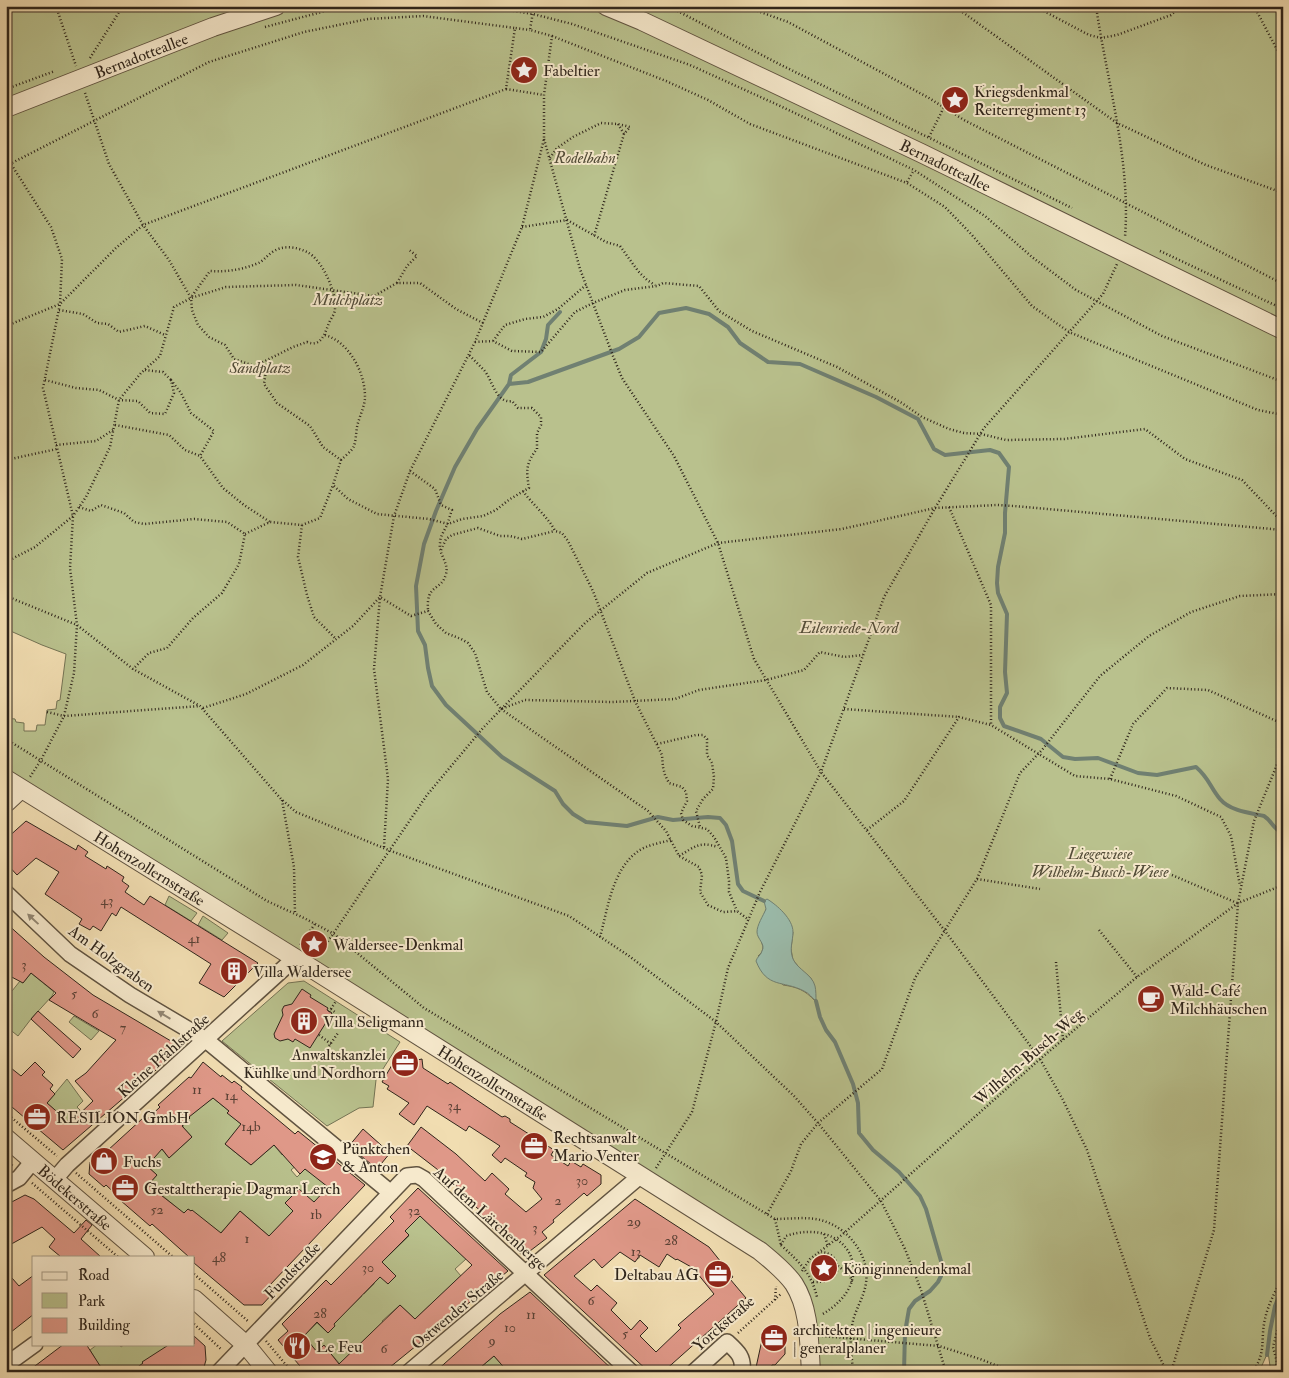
<svg xmlns="http://www.w3.org/2000/svg" width="1289" height="1378" font-family="'IM FELL Double Pica',serif">
	<rect width="100%" height="100%" fill="#f1ddb1"/>
	<filter id="stains"><feTurbulence type="fractalNoise" baseFrequency=".004" numOctaves="4"/><feColorMatrix values="0 0 0 0 .2 0 0 0 0 .09 0 0 0 0 .02 0 0 0 .5 -.17"/></filter>
	<radialGradient id="worn" r=".72"><stop offset=".6" stop-color="#630" stop-opacity="0"/><stop offset="1" stop-color="#630" stop-opacity=".3"/></radialGradient>
	<path fill="#b9c18d" stroke="#747354" fill-rule="evenodd" d="M6,6H1283V1372H1269L1270,1366L1268,1352L1259,1372H811L808,1335L786,1274L6,779V718L15,719L16,722L24,723V731H36L37,725H45L47,710L56,709L57,701L60,700L66,654L42,645L6,629ZM766,909L793,932L791,949L793,960L802,971L811,978L815,1001C805,990 797,987 783,985L758,956L762,952L763,947L761,940L763,918Z
		M169,896L197,913L191,921L165,905Z
		M203,916L228,933L222,940L198,925Z
		M31,973L54,992L52,996L31,1019L18,1036L8,1028L6,1029V986L12,991L20,981L23,983Z
		M304,981L400,1042L376,1080L373,1107L359,1108L327,1126L222,1041L288,983Z
		M74,1016L99,1031L91,1040L69,1022Z
		M67,1079L83,1101L77,1107L80,1110V1114L65,1127L52,1116L56,1111L47,1103Z
		M213,1098L229,1111L228,1113L242,1125L225,1144L251,1165L274,1145L282,1155L286,1151L298,1164L291,1170L297,1177L301,1173L302,1169H305L336,1188L301,1215L283,1222L269,1236L240,1211L219,1235L217,1230L188,1209L176,1223V1207L163,1196L162,1197L146,1187L157,1175L147,1166L149,1164L143,1158L160,1147L169,1158L192,1137L183,1127L184,1123L190,1118L188,1116Z
		M420,1216L466,1259L455,1269L461,1276L415,1319L400,1305L382,1321L397,1338L340,1364L324,1346L317,1352L304,1336L317,1323L328,1333L335,1326L333,1324L362,1296L356,1290L358,1288L364,1294L374,1284L375,1271L388,1284L395,1276L382,1262L409,1236L405,1231Z
		M98,1344H119L121,1347L125,1344H172L149,1372L138,1367L131,1372H103L90,1350Z
		M494,1356L508,1372H477L469,1363L473,1360L480,1368Z"/>
	<path fill="#9bbcac" stroke="#708072" d="M767,899C777,905 793,919 793,932C793,941 789,949 793,959C798,970 812,974 815,986C816,990 816,997 816,1001C812,998 809,993 804,991C783,980 767,989 756,961C757,957 761,955 762,951C766,944 757,939 757,932C757,925 763,916 766,909L764,901Z"/>
	<g fill="none" stroke-linecap="round" stroke-linejoin="round">
		<path stroke="#708072" stroke-width="4" d="M509,384L511,375L541,352L546,339L548,325L560,312
			M764,901L743,891L738,884L732,841L726,825L720,818L708,817L673,820L658,817L627,826L586,822L573,814L563,804L555,791L502,757L446,705L432,686L428,668L425,645L418,631L416,586L424,544L436,511L455,467L477,429L509,384L528,382L619,349L639,337L659,313L686,308L709,314L728,327L740,343L768,362L800,364L876,397L918,419L934,449L945,455L990,450L999,453L1009,467L1005,513V533L998,567L997,583L998,593L1007,614L1005,672L1007,693L1000,707V718L1004,726L1041,739L1063,757L1075,759L1098,758L1138,773L1157,775L1196,767C1209,778 1210,787 1220,799C1230,811 1250,813 1264,816C1272,821 1273,829 1283,833
			M816,1001L820,1017L826,1030L835,1042L853,1084L858,1103L859,1133L873,1150L899,1172L920,1196L926,1209L941,1261L943,1272L938,1282L930,1291L915,1301L909,1309L905,1332L904,1372
			M1267,1355L1270,1331L1275,1306L1283,1287"/>
	</g>
	<path fill="#df9888" stroke="#2f251b" fill-rule="evenodd" d="M26,821L76,850L78,845L88,852L85,856L106,869L107,866L124,877L122,881L129,886L125,892L144,905L150,896L258,963L224,997L199,983L211,964L121,907L116,916L112,913L101,931L93,926L90,930L79,924L82,919L45,894L59,872L36,858L17,875L6,863V839Z
		M6,923L44,957L93,995L176,1044L179,1048L177,1052L63,1150L6,1102V1064L21,1076L35,1062L45,1072L42,1075L53,1085L50,1089L55,1094L47,1103L70,1123L93,1101L75,1081L86,1073L116,1040L49,1000L56,993L31,973L23,983L6,974Z
		M302,989L311,995L310,997L328,1008L327,1010L332,1013L310,1048L295,1039L293,1042L288,1039L280,1041L275,1038L274,1034L283,1015L282,1010L284,1006L292,1004Z
		M38,1011L81,1049L73,1058L31,1019Z
		M405,1056L412,1061L422,1059L423,1068L448,1084L450,1082L502,1117L505,1116L510,1119V1122L554,1150L551,1155L568,1166L571,1161L581,1167L583,1164L601,1175V1184L587,1196L584,1193L553,1220L554,1222L542,1232L547,1238L526,1254L522,1255L482,1219L483,1218L480,1215L482,1212L470,1202L472,1200L442,1173L407,1146L421,1127L456,1154L485,1181L492,1173L509,1189L505,1194L526,1212L542,1199L533,1188L535,1182L525,1176L527,1173L505,1158L501,1163L492,1155L500,1146L469,1126L466,1131L427,1106L414,1125L399,1114L409,1103L387,1089L389,1086L382,1082L392,1065L395,1063L399,1066Z
		M203,1062L221,1077L222,1075L232,1083L234,1081L242,1087L241,1089L295,1134L298,1131L365,1185L269,1286L274,1292L262,1305H244L194,1263V1257H189L152,1224L150,1226L120,1200L121,1199L106,1185L104,1187L89,1174L90,1162L105,1149L107,1151L143,1118L145,1121L160,1107L158,1105L189,1077L191,1078ZM213,1098L229,1111L227,1113L241,1124L225,1144L251,1165L274,1145L300,1174L305,1169L328,1187L314,1202L299,1189L285,1203L293,1211L269,1236L240,1211L221,1233L192,1210L191,1211L188,1209L184,1213L148,1185L157,1175L147,1166L162,1149L169,1158L192,1137L182,1126L190,1118L189,1117Z
		M363,1129L390,1153L377,1169L349,1146Z
		M418,1188L508,1271L384,1372H305L278,1340L288,1331L282,1324L326,1280L331,1285L394,1221L390,1217ZM420,1216L472,1265L415,1319L400,1305L339,1364L324,1345L317,1352L304,1336L317,1322L328,1333L335,1326L334,1324L380,1277L388,1284L396,1276L382,1262L409,1235L405,1231Z
		M25,1195L34,1199L74,1233L86,1220L92,1225L81,1239L101,1257H61L49,1247L55,1239L42,1227L6,1247V1205Z
		M635,1199L709,1247L733,1277L730,1279L746,1298L663,1372H649L544,1275ZM620,1252L635,1262L640,1255L659,1267L667,1254L676,1260L677,1259L693,1268L714,1294L678,1325L681,1328L656,1352L640,1336L648,1328L640,1320L631,1330L611,1310L617,1303L597,1285L591,1291L574,1276L594,1259L602,1268Z
		M34,1275V1314L6,1336V1283L12,1278L19,1286Z
		M530,1292L615,1372H508L494,1356L475,1372H435L500,1314Z
		M775,1329L785,1333V1354L775,1365H772L770,1372H755L762,1340Z
		M194,1336L205,1346L206,1360L204,1367L200,1372H131L143,1363L142,1362L170,1344H194Z
		M64,1344H86L104,1372H27Z"/>
	<g fill="none" stroke-linecap="round" stroke-linejoin="round">
		<g stroke="#605340" stroke-width="18">
			<path id="minor" d="M6,893L70,954L130,995L206,1040L391,1193
				M55,1179L67,1165L295,958
				M6,1185L19,1178L33,1161
				M6,1365L35,1344
				M219,1372L407,1176L417,1175L424,1179L631,1372
				M409,1372L640,1176
				M694,1372L727,1342C738,1352 744,1357 742,1372"/>
		</g>
		<g stroke="#605340" stroke-width="20">
			<g id="tertiary">
				<path id="s1" d="M606,6L642,21L921,153L1283,330"/>
				<path id="s2" d="M6,108L213,27L276,6"/>
				<path id="s3" d="M6,779L311,968L760,1251C772,1261 785,1271 794,1284C810,1309 809,1343 811,1372"/>
				<path d="M6,803L21,789"/>
				<path id="s4" d="M6,1138L145,1257"/>
				<path d="M194,1299L246,1345L268,1372"/>
			</g>
		</g>
		<path stroke="#2f251b" stroke-width="2.5" stroke-dasharray="1 2.5" stroke-linecap="butt" d="M56,6L76,66
			M482,6L533,14L572,24L690,65L778,105L914,170L985,216L1032,257L1076,290L1162,336L1283,382
			M668,6L781,65L1072,208
			M744,6L788,22L929,98L964,120L1283,284
			M954,6L1117,123L1206,165L1283,193
			M1028,6L1031,9H1040L1089,35L1101,38L1117,35L1171,15L1181,6
			M1096,6C1107,82 1131,161 1125,237
			M1254,6L1283,61
			M6,19L18,6
			M265,27L333,9L356,6
			M552,36L666,81L708,100L750,124L907,183L945,207L972,235L1032,306L1069,332L1258,410L1283,415
			M90,58L123,6
			M6,89L55,71
			M506,89L544,95
			M85,93L109,164L143,225L169,260L191,298L192,310L198,325L209,337L225,345L234,359L266,370L264,384L277,403L310,426L323,447L341,460L333,485L348,499L377,514L429,519L448,524L462,519L483,516L496,510L510,499L529,488C526,470 526,463 537,449V433L541,425V417L532,408H518L512,401C496,404 492,379 484,370C479,365 474,360 469,355
			M618,124L624,134
			M6,125L12,123
			M929,137L944,107
			M544,139L580,269L613,356L622,378L674,456L718,543L754,659L821,772L945,931L1040,1059L1063,1100L1087,1150L1150,1338L1167,1372
			M550,158L557,148L573,137L601,123L618,124L630,127L624,134L594,236
			M6,160L11,164L51,227L62,259L60,304L43,388L73,516L70,568L77,625L74,673L64,716L41,760L30,777
			M6,166L209,62L304,32L368,19L423,16L515,28
			M907,182L914,170
			M522,227L567,220L606,242L620,246L638,271L647,280L655,285
			M1160,251L1283,309
			M397,283L407,266L417,256L408,249
			M192,296L210,271C226,272 241,270 256,264C263,262 267,255 274,251C284,245 297,247 307,252C322,259 337,293 335,309C335,314 331,318 329,323C325,333 321,348 307,342L293,347L255,366
			M59,310L83,314L97,323L108,324L119,332L145,326L165,335
			M6,326L60,304L116,248L143,225L506,89L515,28L530,30
			M325,335C349,342 365,372 365,397C365,406 359,417 357,427C356,433 356,440 354,446C352,451 345,456 341,460
			M493,341L505,325L525,319L543,317L558,309L586,285
			M475,342L493,341L512,351L541,352L575,312L593,303L625,290L657,286L663,283L699,286L719,311L752,331L837,367L902,403L922,417L949,429L964,433L981,434L1006,440L1064,439L1145,429L1185,459L1242,480L1283,523
			M145,370L163,372L171,380
			M45,380L76,388L99,390L119,400L138,401L150,413L165,414L174,393L171,380L181,393L191,413L214,431L200,456
			M115,425L169,435L185,450L200,456L223,488L244,505L270,522
			M56,445L96,441L113,430
			M11,459L57,449
			M410,471L435,489L441,505L452,510C450,515 449,520 447,525C444,531 440,537 440,543C438,554 449,562 446,574C441,592 426,583 428,610
			M523,491C532,504 549,518 555,531L562,533L568,541L593,591L635,701L662,755L663,767L665,775L669,783L682,787L686,792L687,801L681,813L683,820L692,826L707,829L714,837L726,858L729,881V892L737,911
			M79,507L91,511L101,505L124,513L134,522L144,524L194,519L227,522L245,534L239,564L222,593L193,618L167,648L149,653L133,669
			M949,507L991,605V725
			M302,525L298,557L307,595L314,617L336,639
			M245,534L270,522L302,525L320,518L333,485
			M441,550L446,539L452,535L478,528L500,536H510L522,539L555,531
			M6,562L35,547L73,516L86,497L110,447L119,400L141,373L160,356L174,307L191,298L226,287L296,285L374,296L397,283H420L456,309L483,323
			M6,596L77,625L133,669L200,706L281,799L296,812L391,851L569,916L629,956L716,1022L794,1096L818,1123L881,1201L905,1249L921,1290L946,1372
			M203,708L246,694L303,665L353,626L380,597L411,616L428,611L436,624L446,633L461,639L468,643L475,653L487,692L501,709L525,700L612,702L675,699L699,690L766,680L804,670L820,652L844,657L863,655
			M501,709L648,811L666,831L679,856L699,867L702,875L700,892L708,905L723,912L737,911L749,920
			M844,709L959,717
			M47,712L64,716L200,706
			M6,739L267,901L304,918L334,934L424,1008L775,1219C791,1219 809,1216 824,1221C849,1229 870,1256 866,1283C864,1298 854,1311 852,1326C849,1340 852,1357 853,1372
			M657,744L696,735H703L707,739V755L712,763L714,777L713,789L703,799L696,811L700,827
			M1110,779L1133,724L1167,688L1208,690L1283,724
			M282,800L294,867L295,914
			M867,830L904,801L959,717L991,725L1075,776L1110,779L1176,796L1221,817L1231,836L1240,886
			M384,847L388,779L374,669L380,597L394,516L410,471L475,342L522,227L544,139V95L552,36L530,30L534,6
			M679,856C695,847 698,841 718,847
			M1172,875L1237,903
			M977,879L1040,889
			M1099,930L1137,977
			M600,937C608,908 612,871 637,852C646,845 660,843 671,840
			M300,945L315,924
			M318,956L427,795L483,728L585,623L647,573L718,543L842,529L935,508L997,505L1014,506L1283,530
			M1056,962L1063,1040
			M331,1009L336,1013
			M329,1012L336,1001
			M319,1035L331,1044
			M329,1046L338,1033
			M6,1113L57,1156
			M6,1161L13,1166
			M656,1168L692,1112L716,1022L728,968L760,892L821,772L884,597L935,508L984,428L1103,294L1117,264
			M76,1173L173,1257
			M32,1183L118,1257
			M767,1214L791,1171L801,1144L818,1123L882,1069L915,978L977,879L1020,773L1042,750L1100,676L1149,636L1191,612L1240,596L1283,594
			M775,1219L781,1245
			M824,1234L828,1246
			M781,1245L786,1236C848,1215 883,1280 821,1315
			M781,1245C799,1262 811,1272 817,1297
			M838,1266L850,1275L852,1282
			M802,1271L810,1259L843,1234L1040,1059L1137,977L1238,903L1283,885
			M194,1274L249,1322
			M813,1282C824,1282 832,1282 837,1271C838,1259 832,1253 821,1252
			M775,1300L776,1286
			M194,1324L222,1350
			M823,1326L828,1337
			M738,1333L782,1293
			M822,1336L939,1346L980,1359L1013,1372
			M266,1341L292,1372
			M241,1367L245,1372
			M1171,1372L1214,1230L1238,903L1254,821L1283,750
			M1252,1372C1267,1353 1260,1340 1265,1319C1268,1304 1277,1289 1283,1275
			M1275,1372L1277,1362L1273,1347L1283,1309"/>
		<use href="#minor" stroke="#f6e9cc" stroke-width="15"/>
		<use href="#tertiary" stroke="#f6e9cc" stroke-width="18"/>
	</g>
	<defs><path id="oneway-solid" d="M-6-.8H1V-3.2L6.5 0L1 3.2V.8H-6Z" transform="scale(1.25)"/></defs>
	<g fill="#928774">
		<use href="#oneway-solid" transform="translate(33 919) rotate(-137)"/>
		<use href="#oneway-solid" transform="translate(164 1015) rotate(-149)"/>
	</g>
	<defs>
		<g id="sight-disc" transform="scale(1.4375)"><circle r="9.5" fill="#8f2418" stroke="#f6e9cc"/><path d="M0-6L1.8-2.2L6-1.7L2.9 1.2L3.7 5.4L0 3.3L-3.7 5.4L-2.9 1.2L-6-1.7L-1.8-2.2Z" fill="#fff"/></g>
		<g id="building-disc" transform="scale(1.4375)"><circle r="9.5" fill="#8f2418" stroke="#f6e9cc"/><path d="M-4-6H4V6H1V3H-1V6H-4ZM-2.5-4.3h1.7v1.8h-1.7ZM.8-4.3h1.7v1.8H.8ZM-2.5-1h1.7V.8h-1.7ZM.8-1h1.7V.8H.8Z" fill="#fff"/></g>
		<g id="cafe-disc" transform="scale(1.4375)"><circle r="9.5" fill="#8f2418" stroke="#f6e9cc"/><path d="M-5.5-4.5H6V0H3Q3 3.5 0 3.5H-2.5Q-5.5 3.5-5.5 0ZM3-3.2v2h1.7v-2ZM-6 4.5H4V6H-6Z" fill="#fff"/></g>
		<g id="office-disc" transform="scale(1.4375)"><circle r="9.5" fill="#8f2418" stroke="#f6e9cc"/><path d="M-6-3h4V-5.5h4V-3h4V5H-6ZM-1-4.5V-3h2v-1.5ZM-6 0V1H6V0Z" fill="#fff"/></g>
		<g id="school-disc" transform="scale(1.4375)"><circle r="9.5" fill="#8f2418" stroke="#f6e9cc"/><path d="M0-5L7-2L0 1L-7-2ZM-4 1L0 2.5L4 1V4Q0 6-4 4Z" fill="#fff"/></g>
		<g id="shop-disc" transform="scale(1.4375)"><circle r="9.5" fill="#8f2418" stroke="#f6e9cc"/><path d="M-5-2.5h2.3a2.7 3.5 0 0 1 5.4 0H5L5.5 6h-11ZM-1.5-2.5h3a1.5 2.3 0 0 0-3 0Z" fill="#fff"/></g>
		<g id="restaurant-disc" transform="scale(1.4375)"><circle r="9.5" fill="#8f2418" stroke="#f6e9cc"/><path d="M-5-6h1v4h1v-4h1v4h1v-4h1v5L-1.5 .5V6h-2V.5L-5-1ZM5-6V6H3V1.5H1.5Q1.5-4 5-6Z" fill="#fff"/></g>
	</defs>
	<g fill-rule="evenodd">
		<use href="#sight-disc" x="524" y="70"/>
		<use href="#sight-disc" x="955" y="100"/>
		<use href="#sight-disc" x="314" y="944"/>
		<use href="#building-disc" x="234" y="971"/>
		<use href="#cafe-disc" x="1151" y="999"/>
		<use href="#building-disc" x="304" y="1021"/>
		<use href="#office-disc" x="405" y="1063"/>
		<use href="#office-disc" x="37" y="1117"/>
		<use href="#office-disc" x="534" y="1146"/>
		<use href="#school-disc" x="323" y="1157"/>
		<use href="#shop-disc" x="104" y="1161"/>
		<use href="#office-disc" x="125" y="1188"/>
		<use href="#sight-disc" x="824" y="1268"/>
		<use href="#office-disc" x="718" y="1274"/>
		<use href="#office-disc" x="774" y="1338"/>
		<use href="#restaurant-disc" x="297" y="1346"/>
	</g>
	<g text-anchor="middle" stroke-width="4" stroke-linejoin="round" paint-order="stroke">
		<g font-size="14" fill="#5b4236">
			<text x="107" y="905">43</text>
			<text x="194" y="943">41</text>
			<text x="24" y="969">3</text>
			<text x="74" y="998">5</text>
			<text x="95" y="1018">6</text>
			<text x="123" y="1032">7</text>
			<text x="197" y="1094">11</text>
			<text x="231" y="1100">14</text>
			<text x="454" y="1110">34</text>
			<text x="251" y="1131">14b</text>
			<text x="582" y="1185">30</text>
			<text x="558" y="1205">2</text>
			<text x="157" y="1214">52</text>
			<text x="414" y="1215">32</text>
			<text x="316" y="1219">1b</text>
			<text x="634" y="1226">29</text>
			<text x="535" y="1232">3</text>
			<text x="247" y="1243">1</text>
			<text x="671" y="1245">28</text>
			<text x="636" y="1256">13</text>
			<text x="219" y="1262">48</text>
			<text x="368" y="1272">30</text>
			<text x="591" y="1305">6</text>
			<text x="320" y="1318">28</text>
			<text x="531" y="1319">11</text>
			<text x="510" y="1332">10</text>
			<text x="625" y="1338">5</text>
			<text x="492" y="1345">9</text>
			<text x="384" y="1353">6</text>
		</g>
		<g font-size="16" fill="#2f251b" stroke="#f6e9cc">
			<text dy="6" stroke="none"><textPath href="#s2" startOffset="145">Bernadotteallee</textPath></text>
			<text dy="6" stroke="none"><textPath href="#s1" startOffset="375">Bernadotteallee</textPath></text>
			<text dy="6" stroke="none"><textPath href="#s3" startOffset="169">Hohenzollernstraße</textPath></text>
			<text transform="translate(112 958) rotate(36)" y="6">Am Holzgraben</text>
			<text transform="translate(163 1055) rotate(-42)" y="6">Kleine Pfahlstraße</text>
			<text transform="translate(1028 1056) rotate(-41)" y="6">Wilhelm-Busch-Weg</text>
			<text dy="6" stroke="none"><textPath href="#s3" startOffset="574">Hohenzollernstraße</textPath></text>
			<text dy="6" stroke="none"><textPath href="#s4" startOffset="91">Bödekerstraße</textPath></text>
			<text transform="translate(491 1218) rotate(42)" y="6">Auf dem Lärchenberge</text>
			<text transform="translate(292 1270) rotate(-46)" y="6">Fundstraße</text>
			<text transform="translate(457 1309) rotate(-40)" y="6">Ostwender Straße</text>
			<text transform="translate(723 1323) rotate(-41)" y="6">Yorckstraße</text>
		</g>
		<g font-size="16" fill="#2f251b" stroke="#f6e9cc" text-anchor="start">
			<text x="543" y="76">Fabeltier</text>
			<text x="974" y="97">Kriegsdenkmal<tspan x="974" dy="18">Reiterregiment 13</tspan></text>
			<text x="333" y="950">Waldersee-Denkmal</text>
			<text x="253" y="977">Villa Waldersee</text>
			<text x="1170" y="996">Wald-Café<tspan x="1170" dy="18">Milchhäuschen</tspan></text>
			<text x="323" y="1027">Villa Seligmann</text>
			<text x="386" y="1060" text-anchor="end">Anwaltskanzlei<tspan x="386" dy="18">Kühlke und Nordhorn</tspan></text>
			<text x="56" y="1123">RESILION GmbH</text>
			<text x="553" y="1143">Rechtsanwalt<tspan x="553" dy="18">Mario Venter</tspan></text>
			<text x="342" y="1154">Pünktchen<tspan x="342" dy="18">&amp; Anton</tspan></text>
			<text x="123" y="1167">Fuchs</text>
			<text x="144" y="1194">Gestalttherapie Dagmar Lerch</text>
			<text x="843" y="1274">Königinnendenkmal</text>
			<text x="699" y="1280" text-anchor="end">Deltabau AG</text>
			<text x="793" y="1335">architekten | ingenieure<tspan x="793" dy="18">| generalplaner</tspan></text>
			<text x="316" y="1352">Le Feu</text>
		</g>
		<g font-size="16" font-style="italic" fill="#524c38" stroke="#f6e9cc">
			<text x="585" y="163">Rodelbahn</text>
			<text x="348" y="305">Mulchplatz</text>
			<text x="260" y="373">Sandplatz</text>
			<text x="849" y="633">Eilenriede-Nord</text>
			<text x="1100" y="859">Liegewiese<tspan x="1100" dy="18">Wilhelm-Busch-Wiese</tspan></text>
		</g>
	</g>
	<rect width="1289" height="1378" fill="none" stroke="#f1ddb1" stroke-width="25"/>
	<rect x="8" y="8" width="1274" height="1363" fill="none" stroke="#2f251b" stroke-width="2.5"/>
	<rect x="12" y="12" width="1264" height="1353" fill="none" stroke="#2f251b"/>
	<rect x="32" y="1256" width="162" height="90" fill="#f6e9cc" stroke="#a69b85"/>
	<rect x="42" y="1272" width="25" height="8" fill="#f6e9cc" stroke="#a69b85"/>
	<text x="78" y="1280" font-size="15" fill="#2f251b">Road</text>
	<rect x="42" y="1293" width="25" height="15" fill="#b9c18d" stroke="#a69b85"/>
	<text x="78" y="1306" font-size="15" fill="#2f251b">Park</text>
	<rect x="42" y="1318" width="25" height="15" fill="#df9888" stroke="#a69b85"/>
	<text x="78" y="1330" font-size="15" fill="#2f251b">Building</text>
	<rect width="100%" height="100%" filter="url(#stains)"/>
	<rect width="100%" height="100%" fill="url(#worn)"/>
</svg>
